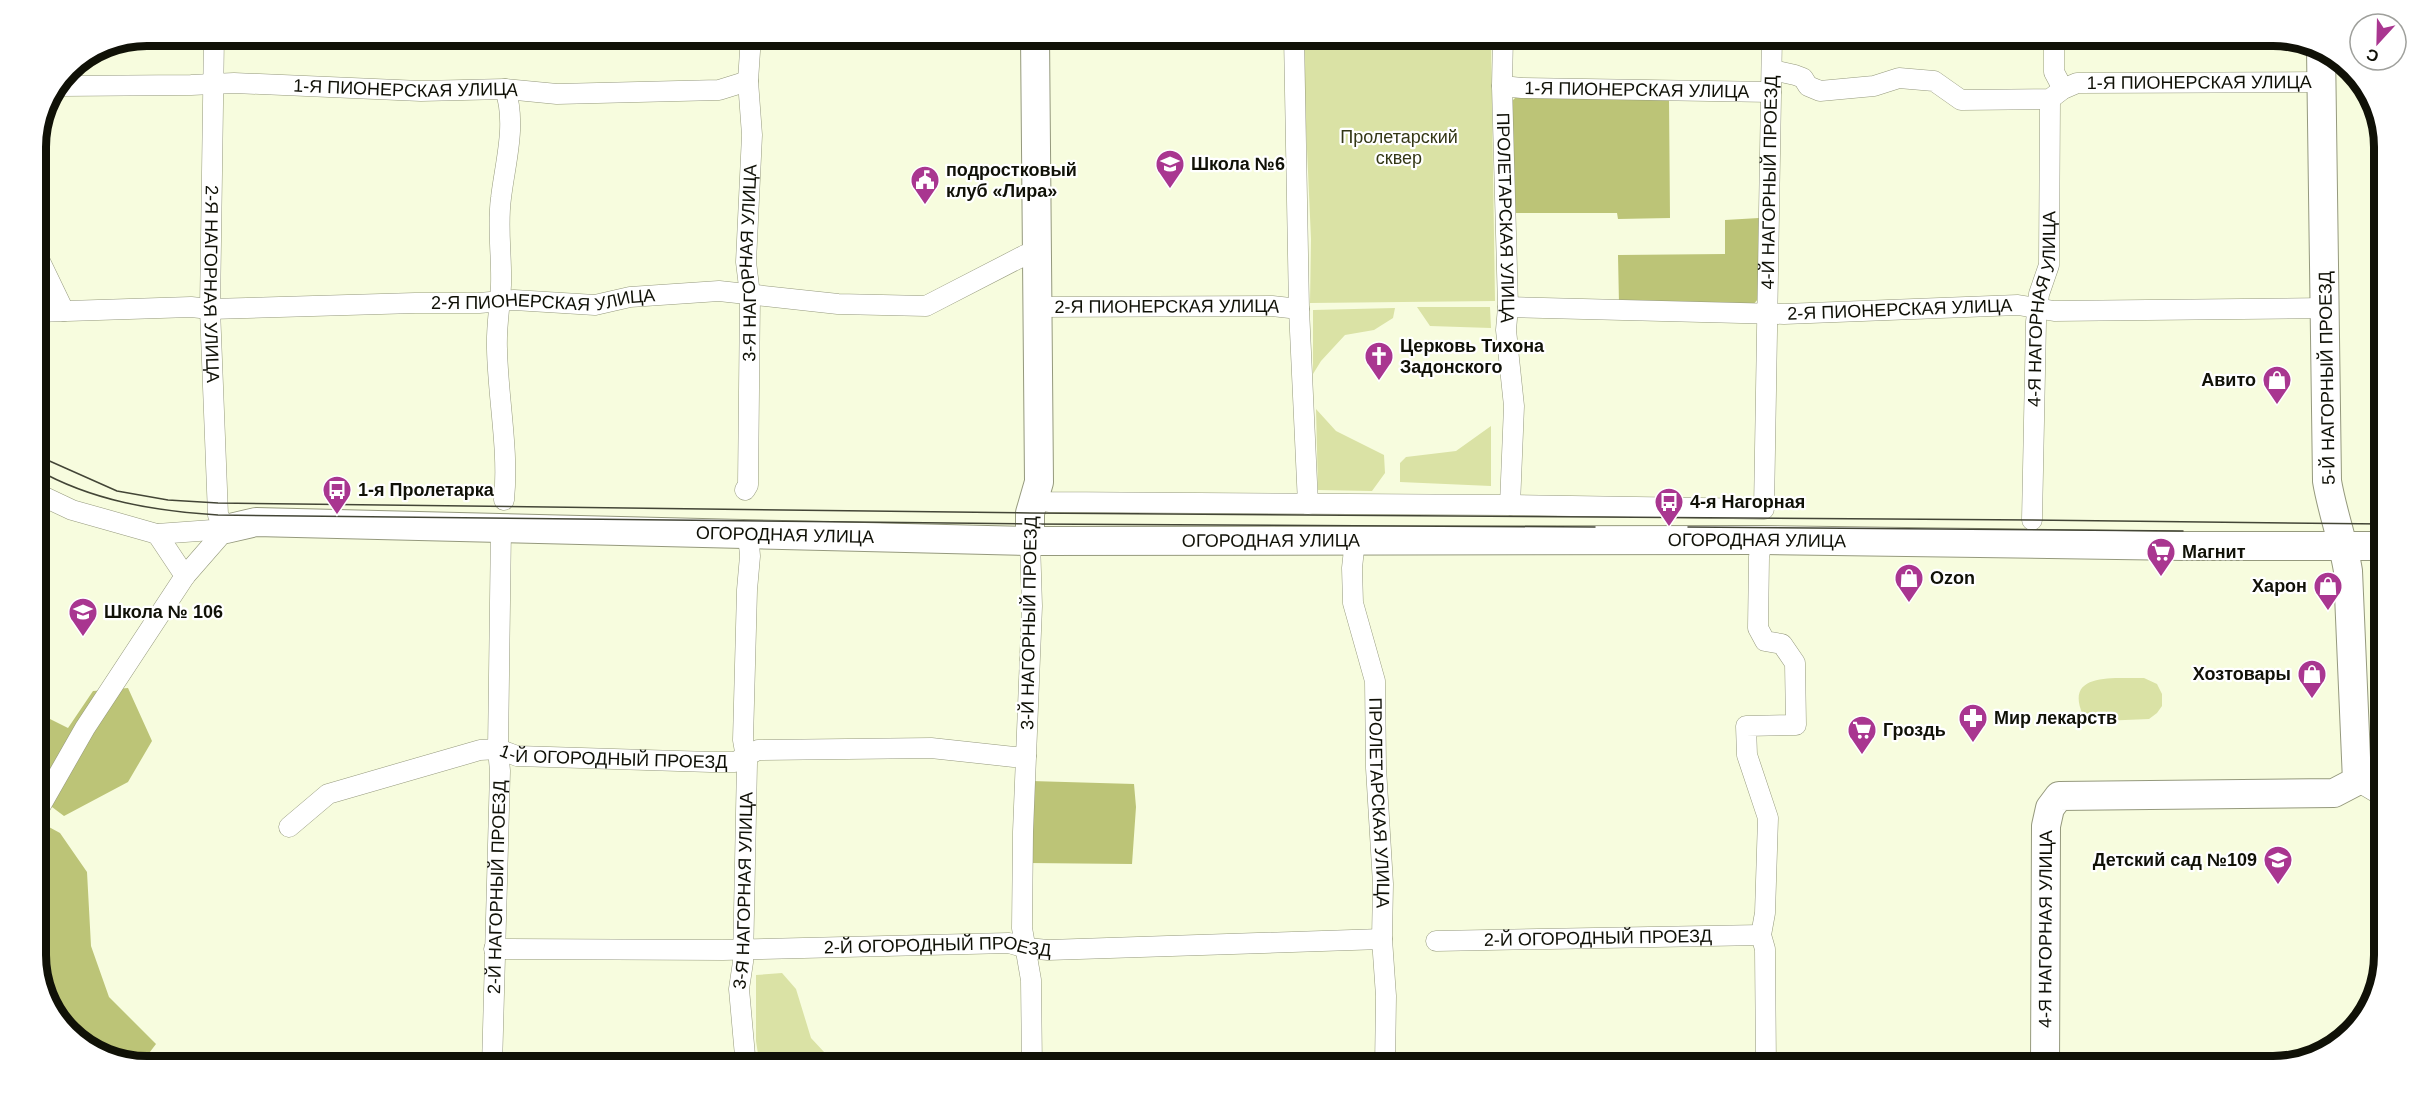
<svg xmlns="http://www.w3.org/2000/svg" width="2420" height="1103" font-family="Arial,sans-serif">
	<rect width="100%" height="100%" fill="#f7fcde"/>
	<path fill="#dae2a5" d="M1302,36H1491L1495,301L1310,303L1311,239Z
		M1417,307H1490L1491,328L1430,326Z
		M1395,308L1393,318L1374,330L1345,335L1321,361L1313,374V310Z
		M1316,409L1336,431L1384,455L1385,473L1372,491L1318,490Z
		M1491,426V486L1400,482V463L1406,457L1456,451Z
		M2144,678L2157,684L2162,694V706L2157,713L2149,719L2101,721L2083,715C2063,671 2117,679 2144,678Z
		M782,973L796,989L811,1038L838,1067H760L756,1041V975Z"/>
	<path fill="#bcc477" d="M1517,96L1669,99L1670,218L1618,219L1617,213H1512L1511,102Z
		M1759,218V298L1751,307L1619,304L1618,255L1725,254V220Z
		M128,688L152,741L128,782L64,816L36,795V712L68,728L93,691Z
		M1031,781L1134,784L1136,807L1132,864L1028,863Z
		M36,820L60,833L87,872L91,946L109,997L156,1044L140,1065L105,1058L59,1023L36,963Z"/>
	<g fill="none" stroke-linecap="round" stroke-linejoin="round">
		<g stroke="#95997d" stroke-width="21">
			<g id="street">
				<path id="s1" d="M214,36L210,309L218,515L226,529"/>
				<path d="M1294,36L1299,309L1308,504"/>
				<path id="s2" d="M1503,36L1502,86L1508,307L1506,330L1514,406L1510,505"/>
				<path d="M2054,36V72L2063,89"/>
				<path id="s3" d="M1772,70L1795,75L1803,78L1808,86L1820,91L1874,86L1899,78L1934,81L1961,100L2050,99L2063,89L2077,83L2321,82"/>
				<path id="s4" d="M61,86L191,85L234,83L421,91L505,89L557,94L719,90L748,81"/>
				<path id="s5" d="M1502,86L1522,88L1771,92"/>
				<path d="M36,253L64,311"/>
				<path id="s6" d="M1037,307L1272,306L1299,309"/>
				<path id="s7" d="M1508,307L1784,314L2018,305L2054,311L2325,308"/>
				<path id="s8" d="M36,312L191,307L210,309L415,303H479L514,300L595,305L630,297L719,291L838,304L926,306L1025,255L1038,254"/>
				<path id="s9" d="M745,490L748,485L750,295L746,262L752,135L748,81L751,36"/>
				<path d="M36,493L72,510L157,534L226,529"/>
				<path id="s10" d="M1033,499L1049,502L1510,505L1764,509L1772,36"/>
				<path d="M504,500C509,450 498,399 497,349C496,327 500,307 501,285C502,256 497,227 501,198C505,163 517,124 505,89"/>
				<path id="s11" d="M2032,520L2036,322L2039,294L2049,265L2050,99"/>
				<path d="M157,534L185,576"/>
				<path id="s12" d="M1355,540L1352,568L1353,603L1375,681L1376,768L1383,884L1382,939L1386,996L1385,1067"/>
				<path d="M1762,540L1759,557L1758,628L1765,641L1782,644L1795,663L1796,725L1746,726L1747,755L1768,818L1765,913L1761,935L1765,949L1766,1067"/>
				<path d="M1030,541L1032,606L1023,832L1022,928L1031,980L1032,1067"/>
				<path d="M2357,781L2384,797"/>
				<path d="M37,812L85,728L185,576L226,529"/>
				<path id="s13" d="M289,827L328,794L480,750L498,749L517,756L711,762H735L758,750L931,748L1014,757L1026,756"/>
				<path id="s14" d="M1436,941L1761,935"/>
				<path id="s15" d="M494,949L723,950L1009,943L1027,948L1048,950L1382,939"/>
				<path id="s16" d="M492,1067L500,771L498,749L501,528"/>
				<path id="s17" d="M746,1067L739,989L743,962L747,763L743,740L747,590L750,556L748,533"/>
			</g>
		</g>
		<g stroke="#95997d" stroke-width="30">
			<g id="secondary">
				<path id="s18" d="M226,529L256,522L1030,541L1762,540L2184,546H2384"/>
				<path d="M1030,541V513L1039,482L1035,36"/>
				<path id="s19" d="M2045,1067L2046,826L2050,808L2059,796L2334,793L2357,781L2348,571C2343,540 2332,511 2327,481L2321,49"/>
			</g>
		</g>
		<use href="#street" stroke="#fff" stroke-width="20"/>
		<use href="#secondary" stroke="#fff" stroke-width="28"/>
		<path stroke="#434536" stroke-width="1.5" d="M36,455L117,491L168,500L218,503L1030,513L2032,520L2384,524
			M36,469C92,501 155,511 218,515L1030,524L1595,527
			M1688,527L2183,531"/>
	</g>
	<defs>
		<g id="school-pin" transform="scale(1.5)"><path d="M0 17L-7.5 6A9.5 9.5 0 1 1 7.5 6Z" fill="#a93690" stroke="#fff"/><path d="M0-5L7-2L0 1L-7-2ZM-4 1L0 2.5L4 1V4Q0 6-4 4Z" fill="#fff"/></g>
		<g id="civic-pin" transform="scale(1.5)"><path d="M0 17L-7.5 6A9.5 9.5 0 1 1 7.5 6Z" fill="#a93690" stroke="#fff"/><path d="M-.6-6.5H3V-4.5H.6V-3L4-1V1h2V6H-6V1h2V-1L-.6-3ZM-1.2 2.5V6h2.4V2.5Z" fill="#fff"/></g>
		<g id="church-pin" transform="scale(1.5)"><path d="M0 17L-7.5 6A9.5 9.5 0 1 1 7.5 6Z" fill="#a93690" stroke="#fff"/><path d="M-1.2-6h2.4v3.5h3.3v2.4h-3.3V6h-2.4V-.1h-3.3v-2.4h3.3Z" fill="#fff"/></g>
		<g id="shop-pin" transform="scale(1.5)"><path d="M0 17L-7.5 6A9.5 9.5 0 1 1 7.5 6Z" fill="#a93690" stroke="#fff"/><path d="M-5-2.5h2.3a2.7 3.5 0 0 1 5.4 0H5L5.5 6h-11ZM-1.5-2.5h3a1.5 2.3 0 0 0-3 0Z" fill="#fff"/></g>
		<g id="bus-pin" transform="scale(1.5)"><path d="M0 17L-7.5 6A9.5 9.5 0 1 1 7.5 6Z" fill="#a93690" stroke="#fff"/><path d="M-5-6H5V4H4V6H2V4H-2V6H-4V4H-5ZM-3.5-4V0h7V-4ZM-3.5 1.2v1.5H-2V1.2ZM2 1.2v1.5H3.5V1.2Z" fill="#fff"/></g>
		<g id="supermarket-pin" transform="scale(1.5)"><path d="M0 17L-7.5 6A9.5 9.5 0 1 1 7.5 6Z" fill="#a93690" stroke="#fff"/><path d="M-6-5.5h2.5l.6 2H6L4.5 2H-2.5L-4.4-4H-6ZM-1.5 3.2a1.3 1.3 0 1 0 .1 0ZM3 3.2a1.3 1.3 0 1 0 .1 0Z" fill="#fff"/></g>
		<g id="pharmacy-pin" transform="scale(1.5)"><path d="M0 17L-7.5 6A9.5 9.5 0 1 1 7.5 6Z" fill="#a93690" stroke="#fff"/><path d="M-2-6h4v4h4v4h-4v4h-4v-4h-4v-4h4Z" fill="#fff"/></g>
	</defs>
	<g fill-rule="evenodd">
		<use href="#school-pin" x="1170" y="164"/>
		<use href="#civic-pin" x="925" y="180"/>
		<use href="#church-pin" x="1379" y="356"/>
		<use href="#shop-pin" x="2277" y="380"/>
		<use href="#bus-pin" x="337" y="490"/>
		<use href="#bus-pin" x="1669" y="502"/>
		<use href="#supermarket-pin" x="2161" y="552"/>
		<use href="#shop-pin" x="1909" y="578"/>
		<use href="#shop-pin" x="2328" y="586"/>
		<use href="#school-pin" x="83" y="612"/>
		<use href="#shop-pin" x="2312" y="674"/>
		<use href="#pharmacy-pin" x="1973" y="718"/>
		<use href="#supermarket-pin" x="1862" y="730"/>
		<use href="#school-pin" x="2278" y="860"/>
	</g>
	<g text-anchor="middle" stroke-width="4.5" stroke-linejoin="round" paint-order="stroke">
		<g font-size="18" fill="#101107" stroke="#fff">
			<text dy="6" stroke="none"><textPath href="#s3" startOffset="446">1-Я ПИОНЕРСКАЯ УЛИЦА</textPath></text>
			<text dy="6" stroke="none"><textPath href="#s4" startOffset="345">1-Я ПИОНЕРСКАЯ УЛИЦА</textPath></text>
			<text dy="6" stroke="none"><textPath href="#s5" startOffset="135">1-Я ПИОНЕРСКАЯ УЛИЦА</textPath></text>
			<text dy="6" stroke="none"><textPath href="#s10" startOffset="1058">4-Й НАГОРНЫЙ ПРОЕЗД</textPath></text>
			<text dy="6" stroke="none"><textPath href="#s2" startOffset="182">ПРОЛЕТАРСКАЯ УЛИЦА</textPath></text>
			<text dy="6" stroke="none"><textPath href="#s9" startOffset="228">3-Я НАГОРНАЯ УЛИЦА</textPath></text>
			<text dy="6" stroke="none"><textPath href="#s1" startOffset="248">2-Я НАГОРНАЯ УЛИЦА</textPath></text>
			<text dy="6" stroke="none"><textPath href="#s8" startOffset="508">2-Я ПИОНЕРСКАЯ УЛИЦА</textPath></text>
			<text dy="6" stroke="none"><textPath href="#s6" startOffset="130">2-Я ПИОНЕРСКАЯ УЛИЦА</textPath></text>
			<text dy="6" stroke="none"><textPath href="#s11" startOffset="212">4-Я НАГОРНАЯ УЛИЦА</textPath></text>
			<text dy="6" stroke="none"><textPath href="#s7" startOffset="392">2-Я ПИОНЕРСКАЯ УЛИЦА</textPath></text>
			<text transform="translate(2327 378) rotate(-91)" y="6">5-Й НАГОРНЫЙ ПРОЕЗД</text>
			<text dy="6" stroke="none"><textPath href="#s18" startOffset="560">ОГОРОДНАЯ УЛИЦА</textPath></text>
			<text dy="6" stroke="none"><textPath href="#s18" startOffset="1046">ОГОРОДНАЯ УЛИЦА</textPath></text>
			<text dy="6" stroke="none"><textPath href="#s18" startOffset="1532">ОГОРОДНАЯ УЛИЦА</textPath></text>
			<text transform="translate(1029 623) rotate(-89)" y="6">3-Й НАГОРНЫЙ ПРОЕЗД</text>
			<text dy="6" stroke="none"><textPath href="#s13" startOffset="344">1-Й ОГОРОДНЫЙ ПРОЕЗД</textPath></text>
			<text dy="6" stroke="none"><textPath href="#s12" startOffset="266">ПРОЛЕТАРСКАЯ УЛИЦА</textPath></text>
			<text dy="6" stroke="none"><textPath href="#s16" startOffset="180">2-Й НАГОРНЫЙ ПРОЕЗД</textPath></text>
			<text dy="6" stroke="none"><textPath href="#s17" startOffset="177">3-Я НАГОРНАЯ УЛИЦА</textPath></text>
			<text dy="6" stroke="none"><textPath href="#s19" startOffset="138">4-Я НАГОРНАЯ УЛИЦА</textPath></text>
			<text dy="6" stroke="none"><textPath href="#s14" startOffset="162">2-Й ОГОРОДНЫЙ ПРОЕЗД</textPath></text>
			<text dy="6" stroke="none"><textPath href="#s15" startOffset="444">2-Й ОГОРОДНЫЙ ПРОЕЗД</textPath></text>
		</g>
		<g font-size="18" fill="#333715" stroke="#fff">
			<text x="1399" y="143">Пролетарский<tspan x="1399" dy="21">сквер</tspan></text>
		</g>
		<g font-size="18" font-weight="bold" fill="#101107" stroke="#fff" text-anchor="start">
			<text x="1191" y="170">Школа №6</text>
			<text x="946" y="176">подростковый<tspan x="946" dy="21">клуб «Лира»</tspan></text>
			<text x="1400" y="352">Церковь Тихона<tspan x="1400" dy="21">Задонского</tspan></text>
			<text x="2256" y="386" text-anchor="end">Авито</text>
			<text x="358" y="496">1-я Пролетарка</text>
			<text x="1690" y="508">4-я Нагорная</text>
			<text x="2182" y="558">Магнит</text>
			<text x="1930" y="584">Ozon</text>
			<text x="2307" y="592" text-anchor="end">Харон</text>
			<text x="104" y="618">Школа № 106</text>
			<text x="2291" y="680" text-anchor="end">Хозтовары</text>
			<text x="1994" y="724">Мир лекарств</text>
			<text x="1883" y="736">Гроздь</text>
			<text x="2257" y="866" text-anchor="end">Детский сад №109</text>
		</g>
	</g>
	<path d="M0 0H2420V1103H0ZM147 46H2273A101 101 0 0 1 2374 147V955A101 101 0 0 1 2273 1056H147A101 101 0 0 1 46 955V147A101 101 0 0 1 147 46Z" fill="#fff" fill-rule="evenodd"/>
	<path fill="none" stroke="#101107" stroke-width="8" d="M147 46H2273A101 101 0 0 1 2374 147V955A101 101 0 0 1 2273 1056H147A101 101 0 0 1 46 955V147A101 101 0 0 1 147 46Z"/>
	<g transform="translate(2378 42) rotate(202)"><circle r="28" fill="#ffffff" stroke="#9fa09c" stroke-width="1.5"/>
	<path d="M0-4.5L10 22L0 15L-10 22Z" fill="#a93690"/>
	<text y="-9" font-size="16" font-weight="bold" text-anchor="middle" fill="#101107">С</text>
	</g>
</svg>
